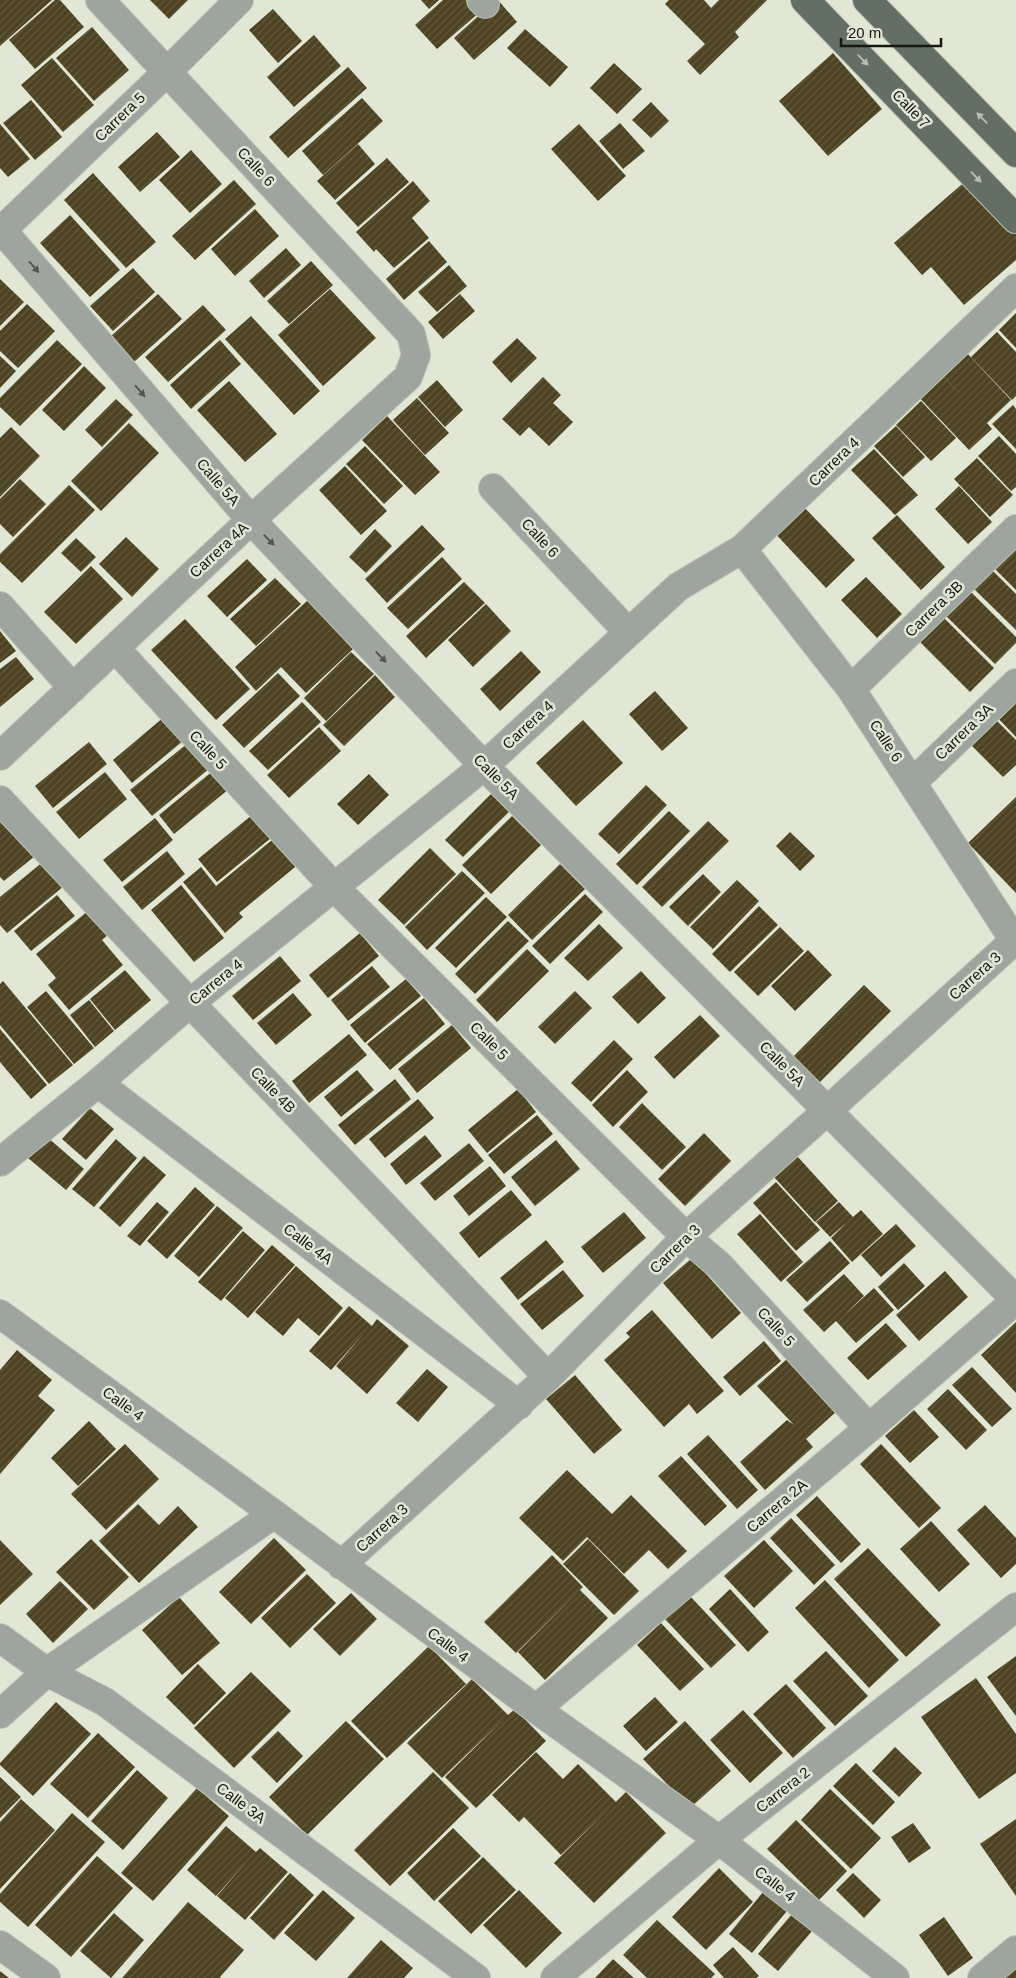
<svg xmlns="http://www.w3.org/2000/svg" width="1016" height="1978" font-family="Arial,sans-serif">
	<defs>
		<pattern id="building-hatch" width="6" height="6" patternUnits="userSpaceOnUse" patternTransform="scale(1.25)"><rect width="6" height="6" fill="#4d4221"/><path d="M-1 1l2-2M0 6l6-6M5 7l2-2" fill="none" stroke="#635a3f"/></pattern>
	</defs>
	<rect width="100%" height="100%" fill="#e2e7d5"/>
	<path fill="url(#building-hatch)" d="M0,0H52L0,46Z
		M55,0H60L84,27L35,69L9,40Z
		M150,0H188L169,19Z
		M421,0H439L429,9Z
		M443,0H471L481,11L437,49L415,25Z
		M496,0H498L517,22L474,60L454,38Z
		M669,0H704L711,8L719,0H767L735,32L739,37L700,75L687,61L705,44L665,4Z
		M273,9L302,41L278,63L249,30Z
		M92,27L129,70L94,101L56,58Z
		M525,29L568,67L550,87L507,48Z
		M314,35L341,66L294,107L267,77Z
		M833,53L882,109L828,156L779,101Z
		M52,58L94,105L63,132L21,85Z
		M614,63L642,89L617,114L590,88Z
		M348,67L367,88L288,158L269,137Z
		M362,98L383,121L323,175L302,151Z
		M31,100L62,137L35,160L3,123Z
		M651,102L669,121L651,138L632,120Z
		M620,123L645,151L623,169L599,141Z
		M0,124L30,159L8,177L0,168Z
		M579,124L626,176L598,201L551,149Z
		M157,132L180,157L140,192L118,167Z
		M358,144L375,164L335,200L317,181Z
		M191,150L222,184L190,213L159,180Z
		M387,158L409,182L358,227L336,203Z
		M93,173L156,242L126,268L64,200Z
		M968,179L1016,234V260L964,305L931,267L922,275L894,243Z
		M234,180L256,204L195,260L172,236Z
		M413,181L430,201L412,218L429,238L394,268L376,249L374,252L356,232Z
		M255,209L279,236L235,276L211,249Z
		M70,215L120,270L90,297L40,243Z
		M429,241L447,262L404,300L386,279Z
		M286,248L301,265L264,298L249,281Z
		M311,261L333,285L289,324L267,301Z
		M449,265L467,286L437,312L418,292Z
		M133,268L155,292L113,331L90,306Z
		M0,279L24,302L0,326Z
		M330,289L376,338L323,386L278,335Z
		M158,294L182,319L134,362L110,337Z
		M460,294L475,311L443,339L428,322Z
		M27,304L55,331L18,368L0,351V331Z
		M203,305L226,330L168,382L145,357Z
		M1016,313V348L999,330Z
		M251,316L320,391L294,415L225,339Z
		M997,332L1016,352V396L1012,400L971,357Z
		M517,338L537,358L511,383L492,362Z
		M57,340L82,364L20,426L0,407V398Z
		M220,340L241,364L191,409L170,385Z
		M966,352L1011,400L987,423L992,429L969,450L916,394L939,372L966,401L942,375Z
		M0,356L16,371L0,388Z
		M84,366L106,388L64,431L42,410Z
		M543,377L561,395L553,403L573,422L549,446L529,427L520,436L502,419Z
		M437,380L463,410L445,427L418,397Z
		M229,381L277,434L245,462L197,410Z
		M417,398L449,433L425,455L393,420Z
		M116,399L133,415L102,447L85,430Z
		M921,401L956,438L931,461L896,425Z
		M1013,405L1016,409V449L992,424Z
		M387,416L440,472L415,495L362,440Z
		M129,423L159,453L101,511L71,481Z
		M896,426L925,457L903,477L874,446Z
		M11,427L40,456L0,497V438Z
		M999,436L1016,454V487L1011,491L978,456Z
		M365,446L403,486L384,504L346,464Z
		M874,449L918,495L895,515L851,470Z
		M977,458L1013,495L990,517L954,479Z
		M345,466L387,511L361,535L319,490Z
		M20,479L46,504L13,537L0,524V499Z
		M69,485L95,510L22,583L0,562V554Z
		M959,486L992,522L968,544L935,509Z
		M801,504L855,560L826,588L772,530Z
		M897,515L945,567L921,590L872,538Z
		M422,525L445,549L387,603L365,579Z
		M375,529L392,546L366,573L349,557Z
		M126,537L159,569L132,597L99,564Z
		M76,538L96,557L81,572L61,553Z
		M1013,546L1016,549V590L992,566Z
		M442,557L462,579L408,629L387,608Z
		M247,559L267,580L227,617L207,596Z
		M91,566L123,599L76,644L44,612Z
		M990,568L1016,594V630L972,587Z
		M866,577L902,614L877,638L841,600Z
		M275,578L301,604L256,646L230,619Z
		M464,582L485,603L426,658L406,636Z
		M968,589L1016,637V643L995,664L944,614Z
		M308,600L353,649L306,693L281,667L256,691L235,667Z
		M486,604L511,631L473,667L448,640Z
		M939,613L994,668L970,692L915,637Z
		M185,619L250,689L216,720L151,650Z
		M0,631L16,651L0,663Z
		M521,651L541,672L500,711L480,689Z
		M351,652L374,674L326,721L304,698Z
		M16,657L34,679L0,707V669Z
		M278,673L300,696L244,748L222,725Z
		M375,675L395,697L344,746L323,725Z
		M655,691L688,728L662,751L629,714Z
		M1016,693V737L994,714Z
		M302,702L321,722L268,770L249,751Z
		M164,717L183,741L132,783L113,760Z
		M583,720L623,763L576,806L536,763Z
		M997,721L1016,740V765L1003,777L971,745Z
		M319,727L341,751L289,798L267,775Z
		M89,742L107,764L53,808L35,786Z
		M188,743L210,768L152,816L130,790Z
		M214,770L229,789L174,834L159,815Z
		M105,772L127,799L79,839L56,812Z
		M369,774L389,795L358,825L337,804Z
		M646,785L667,805L619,854L598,834Z
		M491,794L509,812L463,857L445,840Z
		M1016,797V893L968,843Z
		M669,811L690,831L637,885L616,864Z
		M0,814L35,856L4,881L0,877Z
		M252,815L271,838L217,882L198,859Z
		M512,816L541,845L491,894L462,865Z
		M155,818L173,840L122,882L103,860Z
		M708,821L729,841L662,907L642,887Z
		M790,832L815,856L800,871L776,846Z
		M277,836L300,863L239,913L243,917L225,933L183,882L201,867L216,886Z
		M430,848L456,874L404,925L378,900Z
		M167,851L185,874L142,910L123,887Z
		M44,861L64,886L7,933L0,925V897Z
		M560,864L585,889L532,940L508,915Z
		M462,871L485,893L427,950L405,927Z
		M703,874L721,892L688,926L669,907Z
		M737,880L759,901L713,949L690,927Z
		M181,885L224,938L194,962L151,910Z
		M585,894L603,912L550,964L532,946Z
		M57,895L75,916L31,951L14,931Z
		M486,897L507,917L456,968L435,948Z
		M759,906L778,925L730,972L712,954Z
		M89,910L109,934L102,940L123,965L69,1010L48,985L56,978L36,954Z
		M508,921L529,941L475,994L455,974Z
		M599,924L623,948L588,981L564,958Z
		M780,927L804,951L758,996L734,972Z
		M360,933L379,956L328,998L309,975Z
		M527,949L549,971L497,1022L476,1000Z
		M808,950L832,975L795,1011L771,986Z
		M280,956L301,981L253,1020L232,996Z
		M372,966L390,987L348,1021L331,1000Z
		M125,970L151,1000L115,1030L90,999Z
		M641,971L666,998L638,1024L612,997Z
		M406,979L421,996L365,1043L350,1025Z
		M3,981L73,1065L49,1084L0,1025V984Z
		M864,985L891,1011L817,1085L791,1059Z
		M46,991L94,1048L74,1064L27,1007Z
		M575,991L592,1008L555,1044L538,1027Z
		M293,993L312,1015L276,1045L257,1023Z
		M424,998L445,1024L390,1070L367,1044Z
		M89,1000L114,1031L95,1047L70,1015Z
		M700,1015L720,1036L674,1079L654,1057Z
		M452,1025L471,1048L417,1093L398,1069Z
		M0,1029L47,1085L31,1099L0,1062Z
		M349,1034L367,1055L309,1103L292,1081Z
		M614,1040L633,1059L591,1102L571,1083Z
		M357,1070L374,1090L341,1117L324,1097Z
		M627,1070L648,1092L613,1127L592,1105Z
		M395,1079L411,1099L355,1145L338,1125Z
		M518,1089L536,1112L487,1153L468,1130Z
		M418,1099L434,1118L385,1158L369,1139Z
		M642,1103L686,1147L662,1170L619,1127Z
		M90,1108L114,1129L86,1160L62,1139Z
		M537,1115L553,1134L504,1174L488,1155Z
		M704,1133L731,1161L685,1206L658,1179Z
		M425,1135L442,1156L406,1185L390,1164Z
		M47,1137L84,1169L66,1190L28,1158Z
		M116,1139L137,1158L94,1207L72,1189Z
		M556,1140L580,1169L535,1206L511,1177Z
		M469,1143L484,1161L435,1201L420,1183Z
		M144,1156L166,1175L120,1227L99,1208Z
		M797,1156L838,1201L815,1222L774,1177Z
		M490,1166L506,1186L469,1216L453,1196Z
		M776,1182L820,1230L796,1251L753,1203Z
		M195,1187L215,1205L167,1259L147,1241Z
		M511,1190L532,1215L479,1258L459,1233Z
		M157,1202L169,1212L140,1246L127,1236Z
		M839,1202L853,1217L861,1210L883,1234L852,1262L831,1238L846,1223L830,1237L816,1222Z
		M217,1206L243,1228L199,1277L174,1256Z
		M624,1212L646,1238L603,1273L581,1247Z
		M760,1214L803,1262L781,1282L737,1234Z
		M896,1224L916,1246L881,1277L861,1255Z
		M243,1231L265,1250L221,1301L198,1282Z
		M546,1240L564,1262L518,1300L500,1278Z
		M830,1241L850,1263L807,1302L786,1280Z
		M272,1245L295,1265L248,1318L225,1298Z
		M692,1258L741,1313L712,1339L663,1283Z
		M904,1263L925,1286L898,1310L878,1287Z
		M296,1266L343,1308L319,1336L298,1318L283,1336L255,1312Z
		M563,1270L584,1296L542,1330L520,1304Z
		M945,1271L968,1297L919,1341L896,1315Z
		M844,1274L864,1296L844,1315L874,1288L894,1310L856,1343L836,1321L824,1332L803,1310Z
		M349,1306L372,1326L377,1319L409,1346L367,1394L336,1366L365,1332L331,1370L309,1351Z
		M652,1310L724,1391L697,1414L689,1404L664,1427L604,1360L630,1337L626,1333Z
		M1016,1322V1393L981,1355Z
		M886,1323L907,1346L868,1380L847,1358Z
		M764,1341L781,1361L740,1396L723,1377Z
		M17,1350L52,1380L38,1396L55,1410L0,1474V1370Z
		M788,1358L837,1411L806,1439L813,1447L765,1490L740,1462L787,1420L794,1425L757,1386Z
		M972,1367L1012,1409L992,1427L952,1385Z
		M427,1369L448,1387L418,1422L396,1403Z
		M575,1375L622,1430L594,1454L546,1399Z
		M948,1389L987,1430L966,1450L927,1409Z
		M914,1410L939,1437L910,1463L885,1436Z
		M89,1421L116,1449L78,1486L51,1458Z
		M708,1435L758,1490L737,1509L687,1454Z
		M125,1444L159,1479L106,1530L71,1494Z
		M881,1444L941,1508L919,1528L860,1464Z
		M681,1456L727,1506L705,1526L658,1476Z
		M567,1470L612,1514L631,1495L687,1551L668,1569L649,1550L624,1574L587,1537L563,1561L519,1518Z
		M817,1496L861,1544L841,1563L796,1515Z
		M138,1504L159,1525L178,1506L198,1527L139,1583L99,1541Z
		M985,1505L1016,1538V1564L1001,1578L957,1530Z
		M791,1518L835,1565L814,1585L770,1538Z
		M931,1521L970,1564L939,1592L900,1549Z
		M274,1538L306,1570L251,1624L219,1592Z
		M91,1539L129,1577L94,1610L56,1572Z
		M588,1539L639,1591L614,1615L563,1564Z
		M0,1540L33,1574L0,1605Z
		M764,1540L793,1571L754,1608L724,1576Z
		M868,1548L941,1625L906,1657L834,1579Z
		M552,1555L583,1587L516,1653L484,1622Z
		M307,1574L336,1603L290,1648L261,1618Z
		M825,1580L899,1660L869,1688L795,1608Z
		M60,1581L88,1609L53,1643L26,1614Z
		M730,1589L769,1632L748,1652L709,1609Z
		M580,1590L608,1618L545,1680L518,1652Z
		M351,1593L377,1619L340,1656L313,1629Z
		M690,1596L736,1645L711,1668L665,1619Z
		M179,1597L220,1643L182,1675L142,1630Z
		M661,1623L704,1669L680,1691L637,1645Z
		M429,1646L466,1684L387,1758L351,1721Z
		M826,1651L868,1696L835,1726L793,1681Z
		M1016,1656V1716L987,1677Z
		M198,1664L226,1693L194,1725L166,1697Z
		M251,1672L291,1711L234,1768L194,1728Z
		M976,1678L1016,1734V1773L979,1799L921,1717Z
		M472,1679L508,1715L515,1709L546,1741L476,1808L445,1777L506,1717L442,1778L407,1743Z
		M786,1684L826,1728L793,1758L753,1714Z
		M655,1697L678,1722L646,1751L623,1726Z
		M56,1702L91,1734L33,1796L0,1765V1763Z
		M743,1710L783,1753L750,1783L710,1740Z
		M346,1721L384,1759L307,1835L269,1797Z
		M685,1721L731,1771L690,1808L643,1759Z
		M278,1731L303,1756L277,1783L251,1757Z
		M98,1733L135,1767L88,1818L50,1784Z
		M895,1747L922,1773L899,1797L872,1771Z
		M536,1752L563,1779L578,1764L616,1802L561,1855L524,1817L519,1822L492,1795Z
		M856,1763L895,1802L873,1825L833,1786Z
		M137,1770L168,1798L123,1850L91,1821Z
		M433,1772L469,1808L390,1886L354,1850Z
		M0,1777L21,1797L0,1818Z
		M197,1788L229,1816L153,1901L121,1873Z
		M830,1789L881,1838L851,1869L801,1820Z
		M626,1792L666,1833L594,1903L554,1863Z
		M21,1799L55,1830L0,1889V1822Z
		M72,1813L105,1842L28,1927L0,1902V1894Z
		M1016,1819V1896L980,1844Z
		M796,1820L847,1871L819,1900L767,1849Z
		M913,1823L931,1848L909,1863L891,1837Z
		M226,1826L256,1852L260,1848L288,1872L245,1920L217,1896L248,1860L216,1896L187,1870Z
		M453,1828L481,1856L434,1901L407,1873Z
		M97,1856L133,1888L71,1957L35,1925Z
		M483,1857L516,1890L471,1934L438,1901Z
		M719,1868L753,1902L706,1950L672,1917Z
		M290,1873L314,1895L274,1940L250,1918Z
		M853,1873L881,1900L864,1918L836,1890Z
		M323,1890L355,1918L316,1961L284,1933Z
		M519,1890L562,1933L526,1968L483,1925Z
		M763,1892L787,1911L752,1953L729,1934Z
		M188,1902L244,1950L220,1977L221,1978H122Z
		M114,1913L144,1940L111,1978L80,1951Z
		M792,1914L812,1931L778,1971L758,1954Z
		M944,1917L973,1958L948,1976L919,1935Z
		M657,1920L715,1974L711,1978H647L623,1955Z
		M381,1940L413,1968L404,1978H347Z
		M733,1947L759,1976L756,1978H724L713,1965Z
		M613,1959L634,1978H595Z
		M1016,1966V1978H1003Z
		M0,1971L9,1978H0Z"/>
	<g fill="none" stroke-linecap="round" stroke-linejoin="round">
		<g stroke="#bdc2b2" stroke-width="30">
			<path id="minor" d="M481,0L485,4
				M2,230L251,520L484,766L1016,1300
				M0,232L167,72L239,0
				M493,488L628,632
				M742,549L851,689L1016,943
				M0,606L73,688
				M115,648L334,887L686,1237L720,1266L869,1428
				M851,689L1016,529
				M0,756L251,520L408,377L416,355L411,334L100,0
				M913,782L1016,683
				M0,800L190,1003L548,1377
				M98,1083L519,1405
				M0,1162L98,1083L190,1003L484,766L678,587L742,549L1016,288
				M0,1314L274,1514L536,1709L719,1840L895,1978
				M341,1565L548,1377L686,1237L828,1110L1016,939
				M0,1638L47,1672L105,1702L476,1978
				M536,1709L869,1428L1016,1300
				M0,1714L47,1672L274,1514
				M0,1945L46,1978
				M555,1978L719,1840L1016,1607
				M982,1978L1016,1950"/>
		</g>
		<g stroke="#bdc2b2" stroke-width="30">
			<path id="major" d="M805,0L1016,219
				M867,0L1016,153"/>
		</g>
		<use href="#minor" stroke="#9ea49e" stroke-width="28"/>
		<use href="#major" stroke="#636e64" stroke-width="28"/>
	</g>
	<defs><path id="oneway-solid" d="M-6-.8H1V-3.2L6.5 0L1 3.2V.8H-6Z" transform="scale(1.25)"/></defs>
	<g fill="#b6bdad">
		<use href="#oneway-solid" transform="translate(863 60) rotate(46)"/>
		<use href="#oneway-solid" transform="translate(982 118) rotate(-134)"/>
		<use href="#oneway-solid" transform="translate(976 177) rotate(46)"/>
	</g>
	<g fill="#535650">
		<use href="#oneway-solid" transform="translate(34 267) rotate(49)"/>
		<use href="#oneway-solid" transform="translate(140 391) rotate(49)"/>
		<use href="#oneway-solid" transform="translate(269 540) rotate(46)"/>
		<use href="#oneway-solid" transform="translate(381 657) rotate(46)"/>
	</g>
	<g text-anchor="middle" stroke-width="5" stroke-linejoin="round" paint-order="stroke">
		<g font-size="15" fill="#161711" stroke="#e2e7d5">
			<text transform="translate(911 109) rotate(46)" y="5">Calle 7</text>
			<text transform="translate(120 117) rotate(-44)" y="5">Carrera 5</text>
			<text transform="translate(256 167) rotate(47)" y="5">Calle 6</text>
			<text transform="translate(834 462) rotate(-44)" y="5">Carrera 4</text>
			<text transform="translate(218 482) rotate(49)" y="5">Calle 5A</text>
			<text transform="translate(540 538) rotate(47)" y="5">Calle 6</text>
			<text transform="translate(219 550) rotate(-43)" y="5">Carrera 4A</text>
			<text transform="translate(934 609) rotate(-44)" y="5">Carrera 3B</text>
			<text transform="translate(528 725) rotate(-43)" y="5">Carrera 4</text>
			<text transform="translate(964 732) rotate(-44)" y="5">Carrera 3A</text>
			<text transform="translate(886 741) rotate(57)" y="5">Calle 6</text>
			<text transform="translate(208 750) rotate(47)" y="5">Calle 5</text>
			<text transform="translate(496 777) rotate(45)" y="5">Calle 5A</text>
			<text transform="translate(975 976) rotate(-42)" y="5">Carrera 3</text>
			<text transform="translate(216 982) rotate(-39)" y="5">Carrera 4</text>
			<text transform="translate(489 1041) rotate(45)" y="5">Calle 5</text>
			<text transform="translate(782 1064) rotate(45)" y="5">Calle 5A</text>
			<text transform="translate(273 1090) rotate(46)" y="5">Calle 4B</text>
			<text transform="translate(308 1244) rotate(37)" y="5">Calle 4A</text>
			<text transform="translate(675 1249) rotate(-44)" y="5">Carrera 3</text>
			<text transform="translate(776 1327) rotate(47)" y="5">Calle 5</text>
			<text transform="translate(123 1404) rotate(36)" y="5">Calle 4</text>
			<text transform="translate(777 1506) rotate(-40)" y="5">Carrera 2A</text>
			<text transform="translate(382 1528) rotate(-42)" y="5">Carrera 3</text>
			<text transform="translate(448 1645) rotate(37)" y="5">Calle 4</text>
			<text transform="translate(783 1790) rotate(-38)" y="5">Carrera 2</text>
			<text transform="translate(241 1803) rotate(37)" y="5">Calle 3A</text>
			<text transform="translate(775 1884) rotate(38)" y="5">Calle 4</text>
		</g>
	</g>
	<path d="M841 38v8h100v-8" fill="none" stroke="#161711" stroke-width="2.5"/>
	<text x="848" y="38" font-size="15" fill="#161711" stroke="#e2e7d5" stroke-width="4" paint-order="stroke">20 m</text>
</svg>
